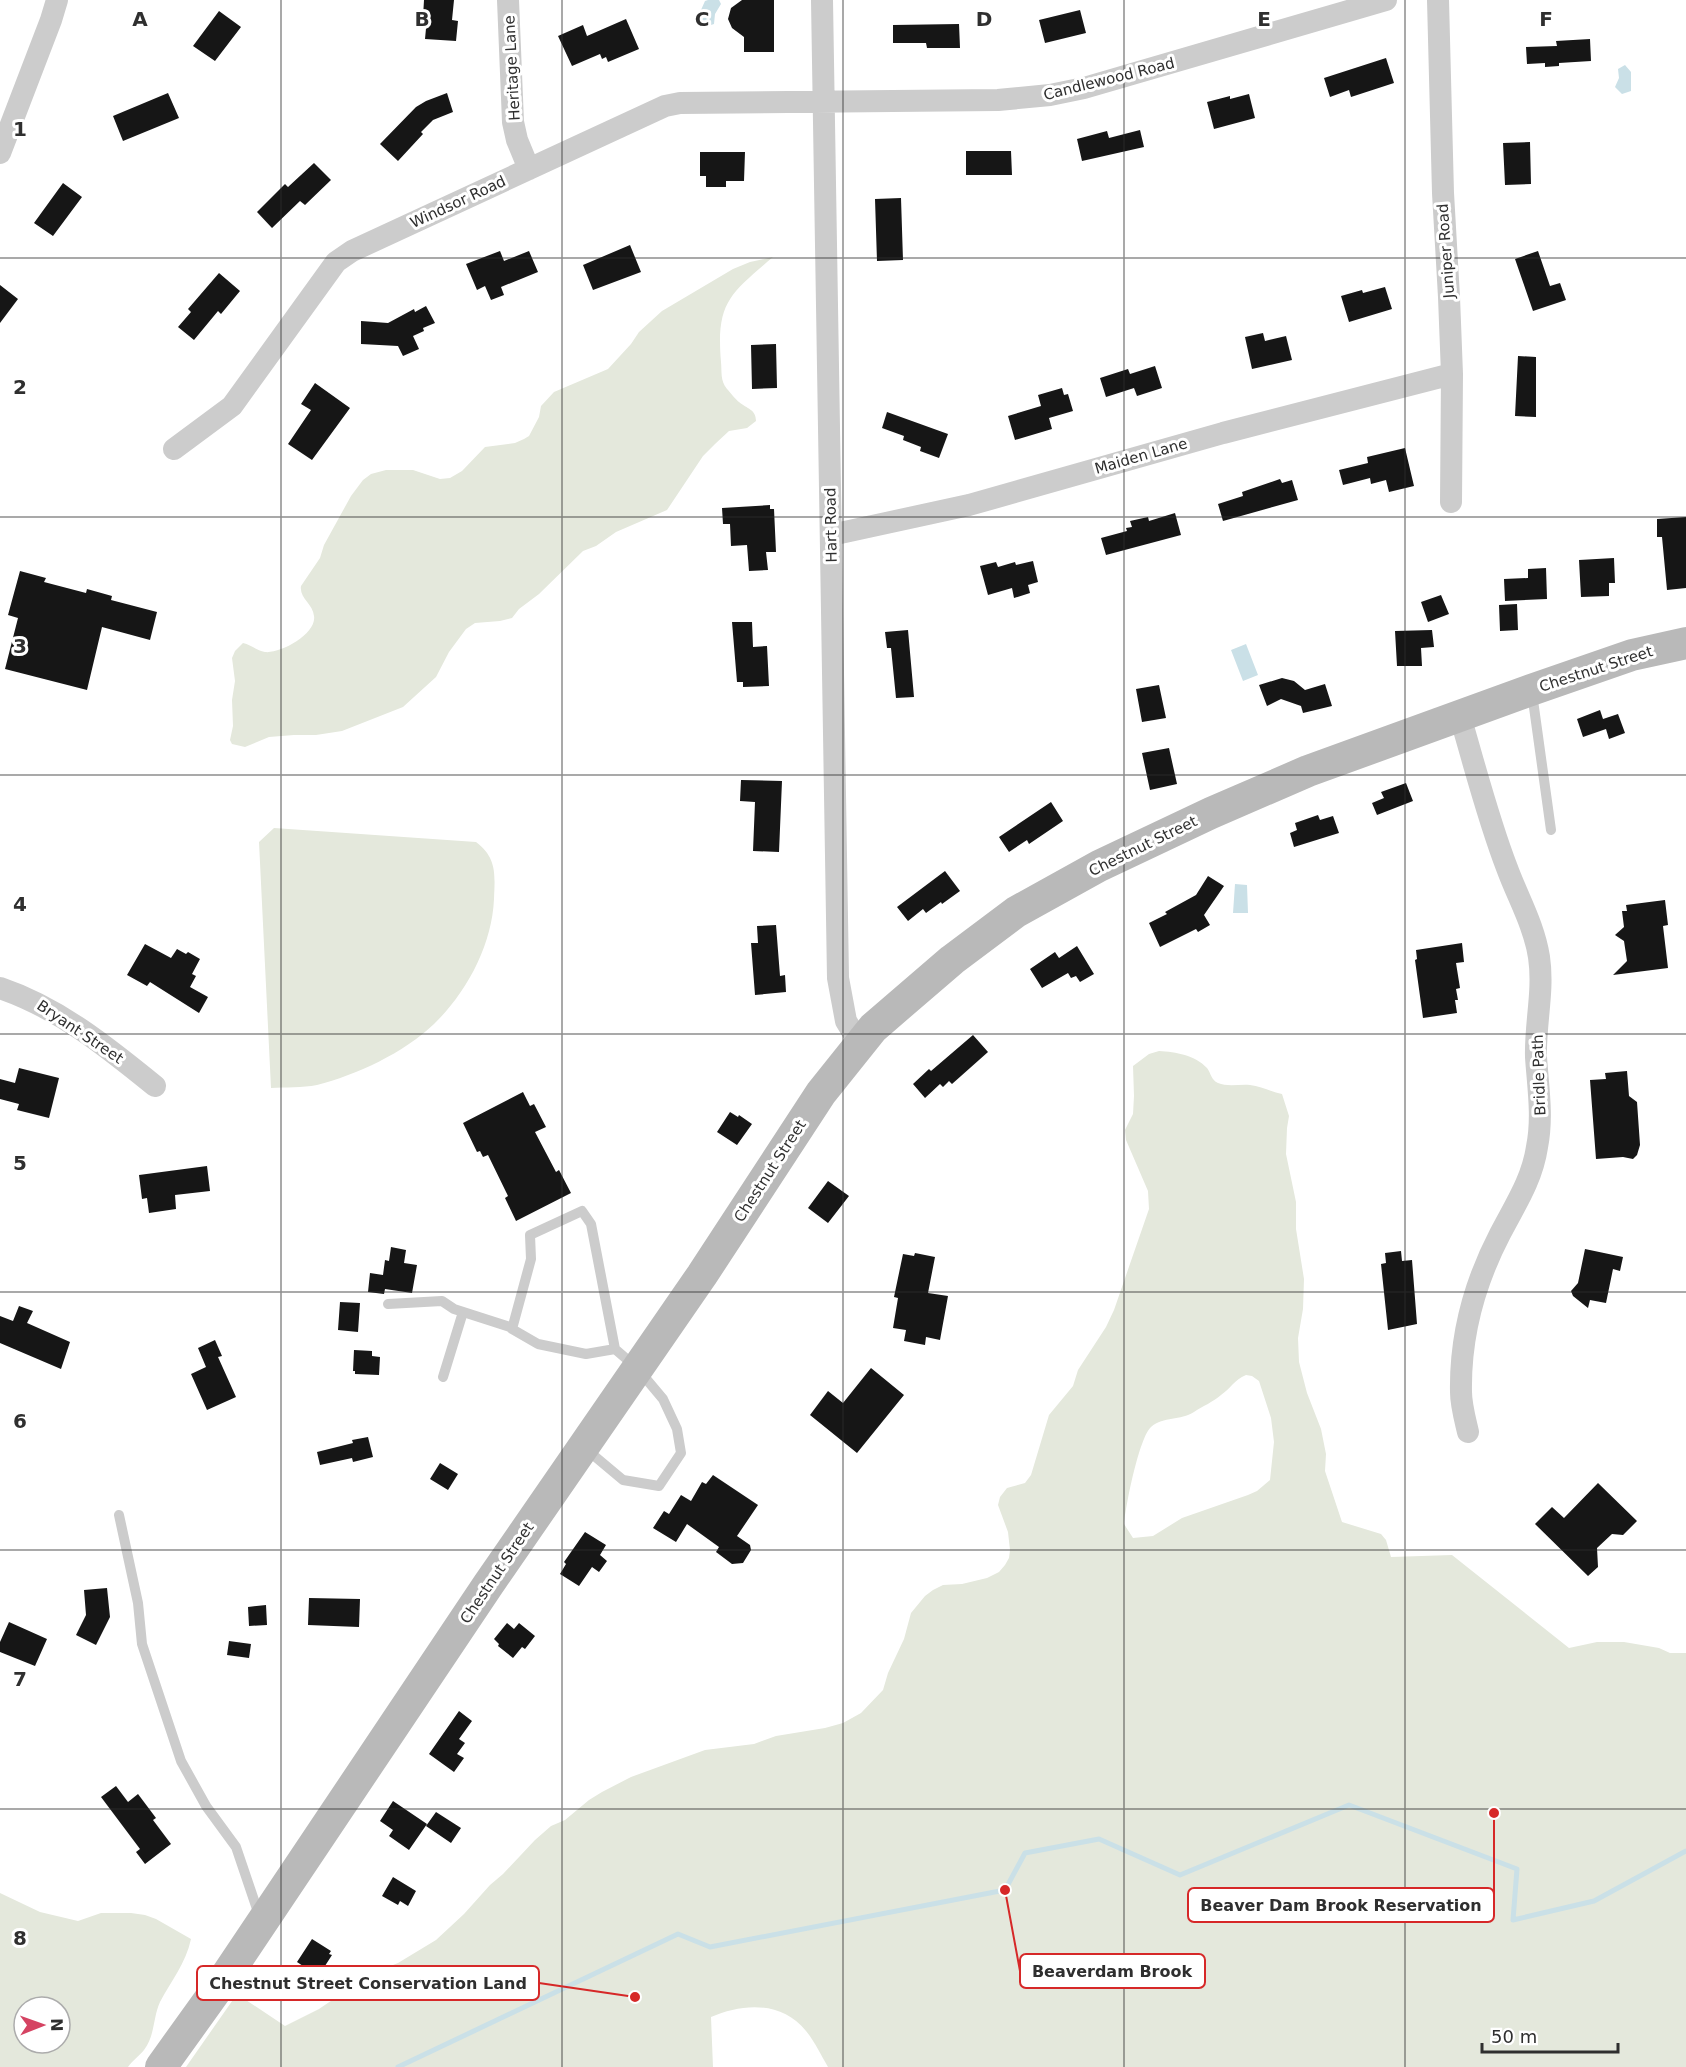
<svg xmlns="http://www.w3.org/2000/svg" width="1686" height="2067" font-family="'DejaVu Sans',sans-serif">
	<rect width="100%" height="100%" fill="#fff"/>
	<path fill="#e4e8dc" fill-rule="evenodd" d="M773,257C730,294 716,302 721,362C722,372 720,380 727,389C729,391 737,401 739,402C747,409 756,409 756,421L747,428L729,431L715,444L703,456L667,510L616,532L596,546L583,551L539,594L519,609L512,618L500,621L475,623L466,629L449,652L436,677L403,707L342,731L316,735H294L269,737L245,747L232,744L230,740L233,726L232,700L235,681L232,658L235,651L243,643C251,645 256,650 265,652C280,654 317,634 314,616C313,604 299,598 301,586L320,558L324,545L351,496L363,480L371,474L386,470H413L440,479L450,478L462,471L485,447L515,443L524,439L529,436L539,417L541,406L554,392L608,369L631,344L639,332L662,311L733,269L750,262Z
		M274,828L476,842C497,858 495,874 494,899C492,945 467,992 434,1024C404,1053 356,1075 317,1085C302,1088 286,1087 271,1088L259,842Z
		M1159,1051C1176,1052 1195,1055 1207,1068C1211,1073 1211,1080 1218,1083C1227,1087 1240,1084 1250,1085C1261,1086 1271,1092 1282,1094L1289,1116L1287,1128L1286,1154L1296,1202V1229L1304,1279L1303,1309L1298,1338L1299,1362L1307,1393L1321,1429L1326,1454L1325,1471L1342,1522L1381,1534L1386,1540L1391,1557L1452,1555L1569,1648L1597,1642H1624L1659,1648L1670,1653H1686V2067H828C821,2055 815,2042 806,2031C782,2001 743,2003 711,2017L713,2067H186L237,1994L285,2026L319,2009L353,1986L372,1979L383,1969L398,1963L436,1940L464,1914L490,1885L503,1874L535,1840L551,1826L565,1820L589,1800L602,1792L631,1777L705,1750L754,1744L776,1736L825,1728L843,1723L861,1713L883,1690L888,1673L904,1639L911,1613L925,1596L933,1590L943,1585L962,1584L987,1578L999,1572L1005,1565L1009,1558L1010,1550L1008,1532L998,1505L1000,1497L1007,1488L1025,1483L1031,1475L1049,1415L1073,1386L1078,1370L1106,1327L1114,1310L1149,1209L1148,1191L1126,1140L1125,1130L1133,1114L1134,1096L1133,1066L1149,1054ZM1246,1375L1252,1376L1259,1381L1271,1418L1274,1442L1270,1480L1257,1491L1248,1495L1182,1518L1153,1536L1133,1538L1124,1524C1126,1505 1139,1438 1151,1427C1164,1416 1180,1421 1194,1412C1203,1406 1213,1402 1221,1395C1231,1388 1234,1380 1246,1375Z
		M0,1893L40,1912L78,1921L101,1913H131L145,1915L156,1919L191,1939C186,1963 171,1981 160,2002C153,2017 155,2036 144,2050C139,2056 133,2060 128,2067H0ZM24,2007H60V2043H24Z"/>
	<path fill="#cae0e7" d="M708,0H719L721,4L715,14L714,24L702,28L697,19L705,1Z
		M1625,65L1631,72V91L1622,94L1615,87L1619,78L1618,69Z
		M1246,644L1258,675L1243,681L1231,650Z
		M1235,884L1247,885L1248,913H1233Z"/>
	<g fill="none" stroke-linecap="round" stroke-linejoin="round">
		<path stroke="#cae0e7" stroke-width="5" d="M398,2067L678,1934L710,1947L1005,1890L1025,1853L1099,1839L1180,1875L1349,1805L1517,1869L1513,1920L1594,1901L1686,1851"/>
	</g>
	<path fill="#161616" d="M424,0H454L452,20L458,21L456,41L425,39L427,18L423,17Z
		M742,0H774V52H744V37L732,28L728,19L731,8Z
		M1080,10L1086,33L1045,43L1039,20Z
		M219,11L241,27L215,61L193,46Z
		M626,19L639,49L608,62L606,57L602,59L600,54L572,66L558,36L583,25L587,36Z
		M959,24L960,48H927L926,43H893V25Z
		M1590,39L1591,61L1559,63V66L1545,67V63L1527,64L1526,47L1557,46L1556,41Z
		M1386,58L1394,83L1351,97L1349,90L1330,97L1324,78Z
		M168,93L179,118L123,141L113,116Z
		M447,93L453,112L433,120L421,132L423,134L398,161L380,144L416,107L426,101Z
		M1249,94L1255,118L1214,129L1207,102L1230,96V99Z
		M1140,130L1144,147L1082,161L1077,139L1107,131L1109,138Z
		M1530,142L1531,184L1505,185L1503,143Z
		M966,151H1011L1012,175H966Z
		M700,152H745L744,181H726V187H706V176H700Z
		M314,163L331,180L305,205L300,201L272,228L257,212L285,184L288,187Z
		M63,183L82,197L53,236L34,223Z
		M901,198L903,260L877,261L875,199Z
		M630,245L641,272L593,290L583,265Z
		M500,251L504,261L529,251L538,272L501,287L504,295L491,300L485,286L477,290L466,264Z
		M1538,251L1550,286L1560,283L1566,300L1533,311L1515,259Z
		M219,273L240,291L221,314L218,311L194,340L178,327L191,312L188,309Z
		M0,285L18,299L0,323Z
		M1385,287L1392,309L1349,322L1341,296L1362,290L1363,293Z
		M426,306L435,323L423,328L424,331L413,336L419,349L403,356L398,346L361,344V321L388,323L414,309L415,312Z
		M1263,333L1265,341L1286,336L1292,360L1252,369L1245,337Z
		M776,344L777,388L752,389L751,345Z
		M1518,356L1536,357V417L1515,416Z
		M1155,366L1162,388L1137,396L1134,388L1106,397L1100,378L1128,369L1130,374Z
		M315,383L350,408L312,460L288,444L311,410L301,404Z
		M1062,388L1064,395L1068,394L1073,411L1049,418L1052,429L1015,440L1008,416L1041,406L1038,395Z
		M887,412L948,434L939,458L920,451L921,447L903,440L904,436L882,428Z
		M1405,448L1414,486L1389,492L1386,480L1371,484L1370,478L1343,485L1339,470L1368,463L1367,457Z
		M1280,479L1282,483L1292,480L1298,500L1223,521L1218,504L1243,496L1242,492Z
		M770,505V509H774L776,552H766L768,570L749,571L747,545L731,546L730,524H723L722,508Z
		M1175,513L1181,535L1106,555L1101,538L1127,531L1126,528L1132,527L1130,521L1148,517L1149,521Z
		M1686,517V588L1667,590L1662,537H1657V519Z
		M1614,558L1615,583H1609V596L1581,597L1579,560Z
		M1033,561L1038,582L1028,585L1030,593L1014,598L1012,588L988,595L980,566L996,562L998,567L1015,562L1016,565Z
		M1546,568L1547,599L1505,601L1504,579L1528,578V569Z
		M20,571L46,578L44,582L86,593L87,589L112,596L111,600L157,612L150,640L102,627L87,690L5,669L18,618L8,615Z
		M1441,595L1449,614L1428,622L1421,602Z
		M1517,604L1518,630L1500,631L1499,605Z
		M732,622H752L753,647L767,646L769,686L743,687V682H737Z
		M908,630L914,697L896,698L891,648H887L885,632Z
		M1432,630L1434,647L1421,648L1422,666H1397L1395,631Z
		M1282,678L1294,681L1305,690L1325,684L1332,706L1303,713L1301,706L1281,699L1267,706L1259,685Z
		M1159,685L1166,718L1142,722L1136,689Z
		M1600,710L1603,719L1618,714L1625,733L1609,739L1606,729L1583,737L1577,719Z
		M1169,748L1177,784L1150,790L1142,753Z
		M741,780L782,781L779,852L753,851L755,802L740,801Z
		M1406,783L1413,801L1377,815L1372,803L1384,798L1381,792Z
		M1051,802L1063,821L1029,844L1027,840L1009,852L999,837Z
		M1318,815L1320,820L1333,816L1339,833L1294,847L1290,833L1297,830L1295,823Z
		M945,871L960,891L942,904L941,902L926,913L923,909L908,921L897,907Z
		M1208,876L1224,886L1204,915L1210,925L1198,932L1196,929L1160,947L1149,923L1167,914L1165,912L1196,895Z
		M1665,900L1668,925L1663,926L1668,968L1613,975L1627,961L1624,941L1615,935L1624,927L1622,911H1627L1626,905Z
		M776,925L780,976L785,975L786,992L755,995L751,943H758L757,926Z
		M1462,943L1464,962L1456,963L1460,988L1456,989L1458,1000H1455L1457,1013L1423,1018L1415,960L1417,959L1416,950Z
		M145,944L171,958L177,949L186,954L188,952L200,959L192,974L196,976L190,987L208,997L199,1013L150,982L147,986L127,975Z
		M1077,946L1094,974L1080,982L1076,976L1071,978L1068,973L1042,988L1030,969L1055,952L1059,958Z
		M973,1035L988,1052L952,1084L949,1081L943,1087L940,1084L925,1098L913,1084L929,1069L931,1071Z
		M19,1068L59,1078L49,1118L17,1110L19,1104L0,1099V1079L15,1083Z
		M1627,1071L1629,1096L1637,1102L1640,1145L1637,1155L1633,1159L1623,1157L1596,1159L1590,1080L1606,1079L1605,1073Z
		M523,1092L530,1106L534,1104L546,1127L535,1132L556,1172L559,1170L571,1193L516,1221L505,1198L508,1196L488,1155L483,1157L480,1151L477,1152L463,1123Z
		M730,1112L738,1117L739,1115L752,1124L737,1145L717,1132Z
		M207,1166L210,1191L175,1195L176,1209L149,1213L147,1198L142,1199L139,1175Z
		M828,1181L849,1196L828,1223L808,1208Z
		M391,1247L406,1250L404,1263L417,1265L412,1293L385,1289L384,1294L368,1292L370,1273L383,1275L385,1260L389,1261Z
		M1585,1249L1623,1257L1620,1271L1613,1269L1606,1303L1590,1300L1588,1308L1573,1296L1571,1291L1578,1283Z
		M1401,1251L1402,1261L1412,1260L1417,1324L1388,1330L1381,1264L1386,1263L1385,1253Z
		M915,1253L935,1257L928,1293L948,1296L940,1340L926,1337L925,1345L904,1341L906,1330L893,1328L898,1298L894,1297L903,1254L914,1256Z
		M340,1302L360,1303L358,1332L338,1330Z
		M19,1306L33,1311L27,1323L70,1342L61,1369L0,1343V1316L13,1321Z
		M215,1340L222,1356L218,1357L236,1397L207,1410L191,1374L206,1367L198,1348Z
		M354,1350L372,1351V1356L380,1357L379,1375L355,1374V1371H353Z
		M871,1368L904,1395L857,1453L810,1415L828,1391L843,1403Z
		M368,1437L373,1457L353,1462L352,1458L320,1465L317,1452L353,1443L352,1440Z
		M440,1463L458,1474L448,1490L430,1479Z
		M713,1475L758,1505L737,1536L750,1545L751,1550L743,1563L732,1564L716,1552L719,1547L687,1524L676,1542L653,1528L664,1511L669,1514L681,1495L691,1501L702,1482L706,1484Z
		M1598,1483L1637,1521L1623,1535L1612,1534L1597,1548L1598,1567L1588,1576L1535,1524L1552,1507L1564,1518Z
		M585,1532L606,1545L600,1555L607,1561L599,1572L592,1567L579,1586L560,1574L566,1564L564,1562Z
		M107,1588L110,1617L96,1645L76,1635L86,1615L84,1590Z
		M309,1598L360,1599L359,1627L308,1625Z
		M266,1605L267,1625L249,1626L248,1607Z
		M9,1622L47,1639L35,1666L0,1652V1642Z
		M507,1623L514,1629L519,1623L535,1636L525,1649L522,1647L513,1658L498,1646L499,1644L494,1639Z
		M229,1641L251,1644L249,1658L227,1655Z
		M459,1711L472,1721L459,1739L465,1743L457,1754L464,1758L454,1772L429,1754Z
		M116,1786L128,1802L138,1794L156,1818L153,1820L171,1844L145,1864L136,1852L140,1849L101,1797Z
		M393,1801L427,1824L409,1850L389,1836L393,1830L380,1821Z
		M436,1812L461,1828L451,1843L426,1826Z
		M393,1877L416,1891L408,1906L400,1901L398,1905L382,1896Z
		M312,1939L331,1951L329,1954L332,1955L307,1994L291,1984L303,1966L297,1962Z"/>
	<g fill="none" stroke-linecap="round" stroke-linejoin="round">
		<path stroke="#ccc" stroke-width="10" d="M1532,693L1551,830
			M388,1304L442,1301L454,1309L513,1328
			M443,1377L463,1312
			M586,1449L623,1480L659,1486L681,1453L677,1429L663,1399L637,1368L615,1349L591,1224L582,1211L530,1235L531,1259L512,1329L538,1344L586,1354L615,1349
			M119,1515L138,1603L142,1644L181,1761L206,1806L236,1847L259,1915"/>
		<path stroke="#ccc" stroke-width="22" d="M508,0L513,122L517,140L529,169
			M822,0L838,978L846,1021L860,1044
			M1438,0L1443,193L1449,297L1452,374L1451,502
			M0,153L51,20L57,0
			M174,449L232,406L336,262L352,251L665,106L680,103L998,100L1050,95L1084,88L1386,0
			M831,535L969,505L1223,433L1452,374
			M1460,716C1475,767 1488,819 1507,868C1518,898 1534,925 1539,957C1544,991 1535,1023 1536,1057C1538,1087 1543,1117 1537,1147C1532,1180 1515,1205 1500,1234C1475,1282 1460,1337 1461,1392C1461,1405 1465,1419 1468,1432
			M0,988C59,1008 107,1047 155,1086"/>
		<path stroke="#b9b9b9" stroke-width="32" d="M161,2067L222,1982L488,1585L702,1275L821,1093L873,1028L952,960L1016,912L1099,866L1211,813L1308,771L1531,690L1632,655L1686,643"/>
	</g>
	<path fill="none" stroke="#2f2f2f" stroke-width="1.5" stroke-opacity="0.55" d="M281,0V2067M562,0V2067M843,0V2067M1124,0V2067M1405,0V2067M0,258H1686M0,517H1686M0,775H1686M0,1034H1686M0,1292H1686M0,1550H1686M0,1809H1686"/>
	<g text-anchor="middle" stroke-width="6" stroke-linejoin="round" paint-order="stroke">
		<g font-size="15" fill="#2f2f2f" stroke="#fff">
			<text transform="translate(512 68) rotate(-93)" y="5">Heritage Lane</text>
			<text transform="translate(1109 79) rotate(-14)" y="5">Candlewood Road</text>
			<text transform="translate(458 202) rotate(-25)" y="5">Windsor Road</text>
			<text transform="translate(1446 251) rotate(-94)" y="5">Juniper Road</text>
			<text transform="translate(1141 456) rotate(-16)" y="5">Maiden Lane</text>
			<text transform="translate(831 525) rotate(-91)" y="5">Hart Road</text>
			<text transform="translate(1596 669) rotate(-18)" y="5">Chestnut Street</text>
			<text transform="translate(1143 846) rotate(-26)" y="5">Chestnut Street</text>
			<text transform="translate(80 1032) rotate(34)" y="5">Bryant Street</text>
			<text transform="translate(1539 1075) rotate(-92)" y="5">Bridle Path</text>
			<text transform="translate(770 1171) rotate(-57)" y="5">Chestnut Street</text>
			<text transform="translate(497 1573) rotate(-56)" y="5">Chestnut Street</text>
		</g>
	</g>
	<g font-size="20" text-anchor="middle" font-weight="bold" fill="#2f2f2f" stroke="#fff" stroke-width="6" stroke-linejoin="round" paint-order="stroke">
		<text x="140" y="26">A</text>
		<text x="422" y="26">B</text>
		<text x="702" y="26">C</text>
		<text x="984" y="26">D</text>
		<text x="1264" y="26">E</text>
		<text x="1546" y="26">F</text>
		<text x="20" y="136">1</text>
		<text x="20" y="394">2</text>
		<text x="20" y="653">3</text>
		<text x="20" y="911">4</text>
		<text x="20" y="1170">5</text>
		<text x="20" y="1428">6</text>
		<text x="20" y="1686">7</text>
		<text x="20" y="1945">8</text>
	</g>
	<path fill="none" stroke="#d62828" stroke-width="2" d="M1494 1813L1494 1905M1005 1890L1020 1971M635 1997L539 1983"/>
	<g fill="#d62828" stroke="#fff" stroke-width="2">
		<circle cx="1494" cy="1813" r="6"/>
		<circle cx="1005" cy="1890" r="6"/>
		<circle cx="635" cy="1997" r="6"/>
	</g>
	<g fill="#fff" stroke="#d62828" stroke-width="2">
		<rect x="1188" y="1888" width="306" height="34" rx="6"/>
		<rect x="1020" y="1954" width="185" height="34" rx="6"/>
		<rect x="197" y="1966" width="342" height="34" rx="6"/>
	</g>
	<g font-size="16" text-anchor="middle" font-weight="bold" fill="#2f2f2f">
		<text x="1341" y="1911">Beaver Dam Brook Reservation</text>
		<text x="1112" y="1977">Beaverdam Brook</text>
		<text x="368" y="1989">Chestnut Street Conservation Land</text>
	</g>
	<g transform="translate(42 2025) rotate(89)"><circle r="28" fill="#ffffff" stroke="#acacac" stroke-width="1.5"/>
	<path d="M0-4.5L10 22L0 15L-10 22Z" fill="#d54362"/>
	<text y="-9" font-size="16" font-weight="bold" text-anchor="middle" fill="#2f2f2f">N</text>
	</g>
	<path d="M1482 2043v9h136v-9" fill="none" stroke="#2f2f2f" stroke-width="3"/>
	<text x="1491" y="2043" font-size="18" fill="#2f2f2f" stroke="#ffffff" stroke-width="4.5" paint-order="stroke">50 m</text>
</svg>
